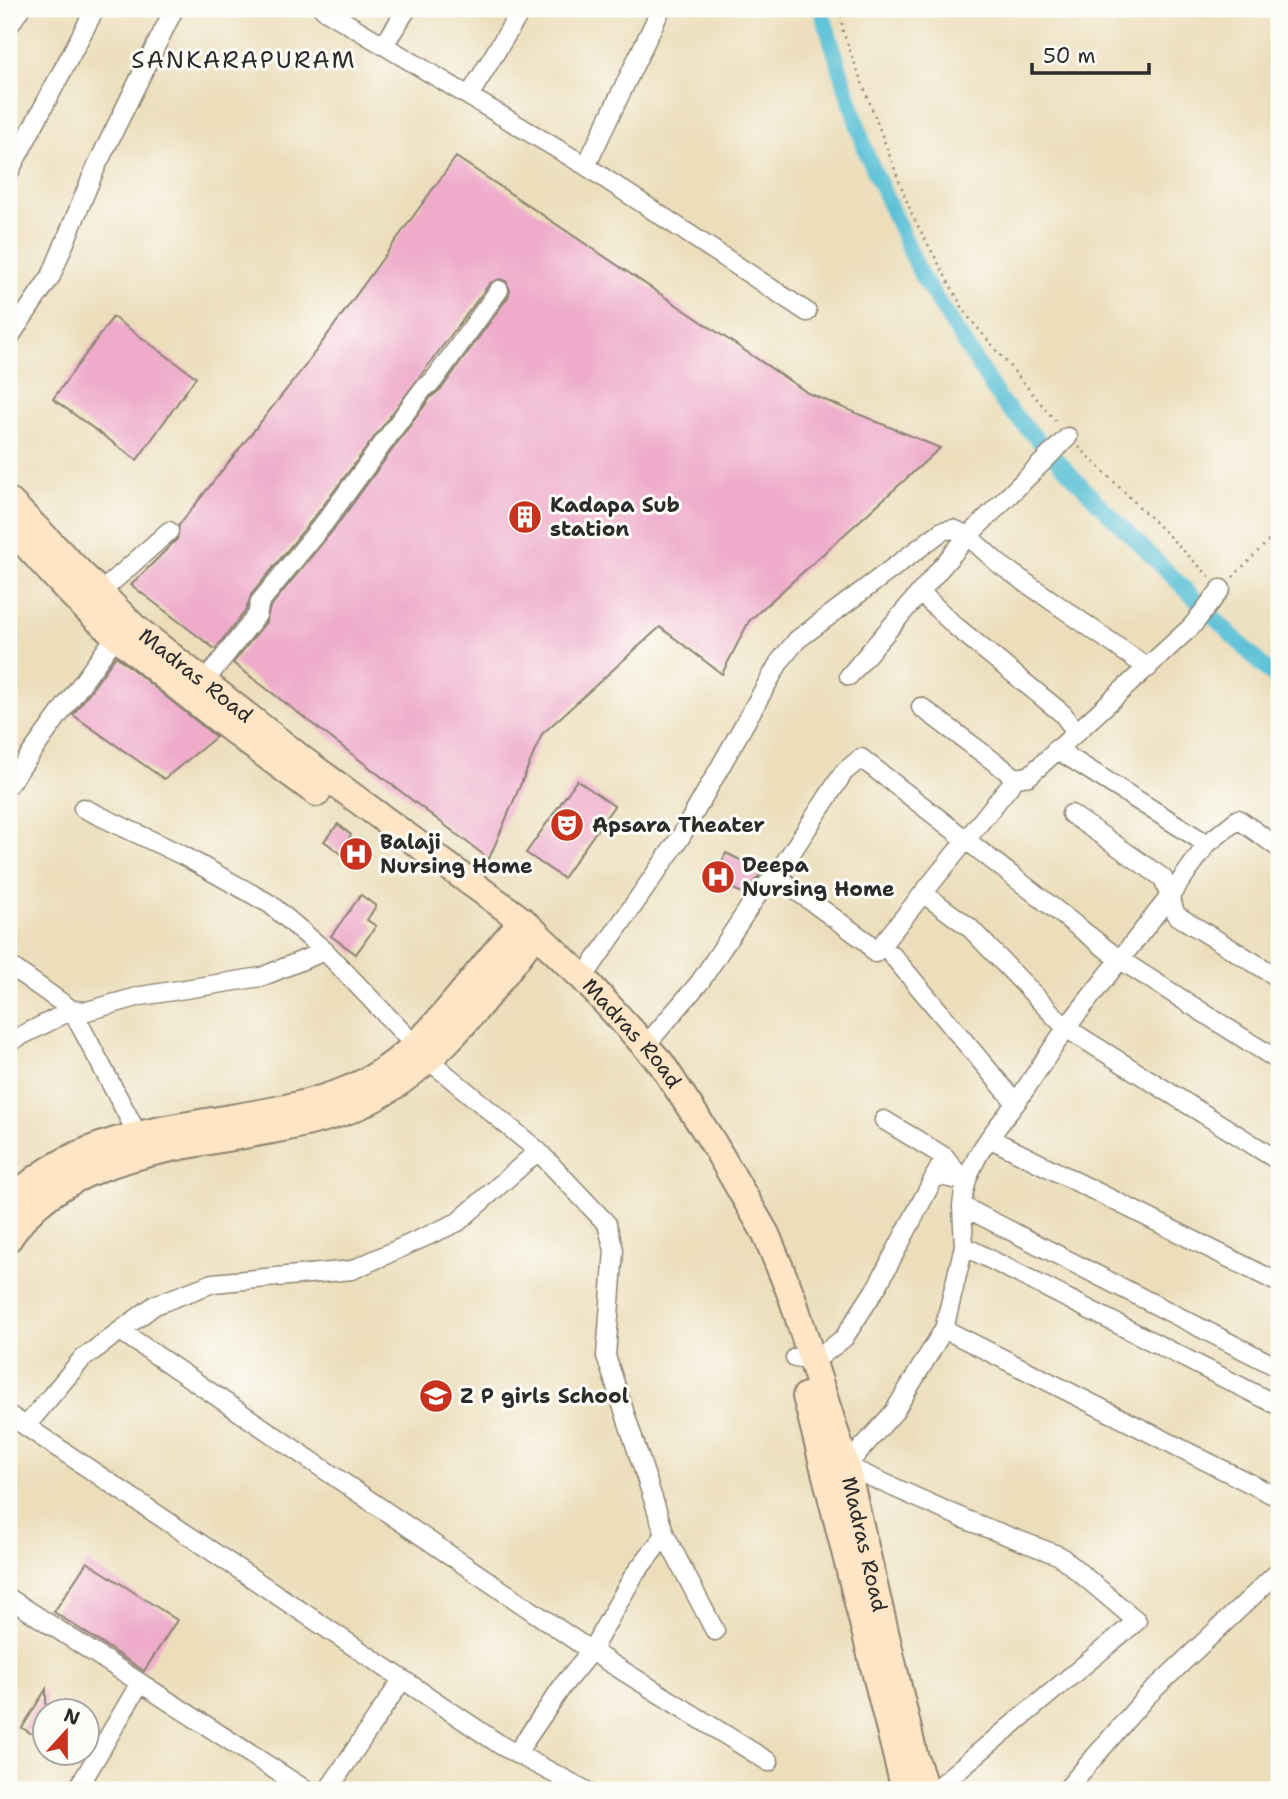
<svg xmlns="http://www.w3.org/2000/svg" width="1288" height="1799" font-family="'Shantell Sans',sans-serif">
	<rect width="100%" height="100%" fill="#fdfcf7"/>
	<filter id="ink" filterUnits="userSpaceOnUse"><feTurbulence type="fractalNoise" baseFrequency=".0143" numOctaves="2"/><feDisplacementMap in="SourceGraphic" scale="14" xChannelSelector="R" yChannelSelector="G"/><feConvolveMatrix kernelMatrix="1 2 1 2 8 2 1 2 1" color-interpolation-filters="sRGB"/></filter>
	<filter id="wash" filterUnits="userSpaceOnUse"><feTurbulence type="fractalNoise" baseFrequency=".00686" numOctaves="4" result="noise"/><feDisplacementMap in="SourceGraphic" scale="28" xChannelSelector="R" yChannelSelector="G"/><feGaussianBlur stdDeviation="1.57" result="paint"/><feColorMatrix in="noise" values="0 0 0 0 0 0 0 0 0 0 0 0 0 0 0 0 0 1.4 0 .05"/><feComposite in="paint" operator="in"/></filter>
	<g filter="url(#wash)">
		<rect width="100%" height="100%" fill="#ecdebb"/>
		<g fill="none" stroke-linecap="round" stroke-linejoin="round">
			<path stroke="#58c0d6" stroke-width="16" d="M821,9L867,155L921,275L1001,401L1100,505L1279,682"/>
		</g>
		<g id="blocks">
			<path fill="#eeabca" d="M456,157L808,393L940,448L749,621L722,674L660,627L542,734L489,859L233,663L266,622L270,607L334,529L431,397L442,388L508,297L510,290L506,281L500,279L490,283L316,515L251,595L246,610L215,649L131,585L177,539L179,525L305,366Z
				M113,317L196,377L137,460L53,399Z
				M116,656L216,737L164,779L73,715Z
				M577,780L614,806L563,878L526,853Z
				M338,824L351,835L349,838L370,853L359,867L324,841Z
				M726,853L763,871L744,894L713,879Z
				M361,895L376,906L367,920L376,926L356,954L331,936Z
				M87,1562L177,1620L144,1671L54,1612Z
				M46,1689V1742L22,1728Z"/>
		</g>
	</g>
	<g filter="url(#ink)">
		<use href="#blocks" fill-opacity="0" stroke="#8c8473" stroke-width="2"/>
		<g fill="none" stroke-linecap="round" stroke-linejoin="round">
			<g stroke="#8c8473" stroke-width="21">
				<path id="minor" d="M323,9L586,166
					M661,9L586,166L807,312
					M9,26L20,9
					M384,45L407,9
					M469,96L522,9
					M9,172L95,9
					M9,338L51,276L96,167L174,9
					M101,592L169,531
					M920,592L954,625L1063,714L1075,731
					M849,676L968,536L1068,437
					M204,682L257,615L260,602L325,522L423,389L433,381L499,290
					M921,707L1016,778L1029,776L1192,626L1221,589
					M1056,749L1207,844L1238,819L1279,848
					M9,784L116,636
					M83,808L182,855L270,904L325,951
					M1071,814L1163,878L1176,915L1279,978
					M776,876L867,942L875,953L1016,778
					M924,894L969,927L1066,1028L1279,1161
					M892,955L1016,1103C991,1135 965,1164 962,1206
					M9,965L72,1010L87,1011L141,996L261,977L325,951L430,1061L538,1151L458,1222L352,1270L213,1283L155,1305L82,1359L26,1426
					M583,978L680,838L780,661L797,640L942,531L953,529L968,536L999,564L1148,668
					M9,1042L72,1010L138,1135
					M645,1046L700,982L760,891L776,876L844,772L861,758L1119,959L1279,1061
					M1016,1103L1066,1028L1170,896L1207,844
					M884,1120L945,1157L963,1181L935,1175
					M989,1138L1279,1283
					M964,1246L962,1206L1279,1368
					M122,1332L591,1651L769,1762
					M795,1358L814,1361L844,1338L878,1285L945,1157
					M1279,1406L964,1246L944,1329L1279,1498
					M9,1415L502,1746L585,1790
					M665,1535L715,1631
					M9,1598L306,1790
					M516,1754L564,1684L591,1651L634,1575L665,1535L606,1356L614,1250L607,1224L538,1151
					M77,1790L140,1683
					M328,1790L402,1680
					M934,1790L1137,1621L1060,1556L969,1521L846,1466L894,1412L944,1329
					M1066,1790L1146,1697L1279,1571"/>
			</g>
			<g stroke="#8c8473" stroke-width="30">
				<g id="secondary">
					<path id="s1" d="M9,501L134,627L303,760L523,921L583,978L661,1063L712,1141L766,1234L792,1297L846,1466L914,1755L925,1790"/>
					<path d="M9,527C38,556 64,589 94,616C165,680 240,737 317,793"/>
					<path d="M9,1204C92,1110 246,1134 354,1087C427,1055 469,977 523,921"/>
					<path d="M9,1238C74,1133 244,1150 349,1110C430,1078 484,1000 536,933"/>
					<path d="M806,1396L905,1790"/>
				</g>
			</g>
			<path stroke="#8c8473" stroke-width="2.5" stroke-dasharray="2 5" stroke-linecap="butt" d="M840,9L843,32L912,215L966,314L1058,424
				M1079,447L1211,578
				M1233,577L1279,530"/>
			<use href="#minor" stroke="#fff" stroke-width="18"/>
			<use href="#secondary" stroke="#fde5c5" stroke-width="26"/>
		</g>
	</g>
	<defs>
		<g id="building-disc" transform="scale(1.75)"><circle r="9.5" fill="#c8321e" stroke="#fdfcf7"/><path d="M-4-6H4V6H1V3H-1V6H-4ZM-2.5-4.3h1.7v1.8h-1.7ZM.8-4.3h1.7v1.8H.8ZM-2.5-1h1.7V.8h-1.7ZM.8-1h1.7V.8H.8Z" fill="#fff"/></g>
		<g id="theatre-disc" transform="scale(1.75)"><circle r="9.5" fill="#c8321e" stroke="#fdfcf7"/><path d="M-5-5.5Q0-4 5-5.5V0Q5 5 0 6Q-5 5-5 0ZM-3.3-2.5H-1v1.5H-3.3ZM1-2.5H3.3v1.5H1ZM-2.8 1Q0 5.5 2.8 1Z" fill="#fff"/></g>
		<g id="hospital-disc" transform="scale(1.75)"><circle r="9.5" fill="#c8321e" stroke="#fdfcf7"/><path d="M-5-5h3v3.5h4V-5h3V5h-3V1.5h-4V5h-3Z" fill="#fff"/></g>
		<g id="school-disc" transform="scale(1.75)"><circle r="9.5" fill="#c8321e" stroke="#fdfcf7"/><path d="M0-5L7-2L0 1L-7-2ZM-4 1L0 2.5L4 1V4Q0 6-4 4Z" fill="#fff"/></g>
	</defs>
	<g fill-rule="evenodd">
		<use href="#building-disc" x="525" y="517"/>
		<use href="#theatre-disc" x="567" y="825"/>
		<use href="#hospital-disc" x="356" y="854"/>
		<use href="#hospital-disc" x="718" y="877"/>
		<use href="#school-disc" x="436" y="1396"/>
	</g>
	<g text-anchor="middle" stroke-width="6" stroke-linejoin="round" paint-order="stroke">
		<g font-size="21" font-weight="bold" fill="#2b2b2b" stroke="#fdfcf7" text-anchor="start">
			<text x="550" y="512">Kadapa Sub<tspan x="550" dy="24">station</tspan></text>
			<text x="592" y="832">Apsara Theater</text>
			<text x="380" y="849">Balaji<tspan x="380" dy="24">Nursing Home</tspan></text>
			<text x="742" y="872">Deepa<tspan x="742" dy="24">Nursing Home</tspan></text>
			<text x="460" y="1403">Z P girls School</text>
		</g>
		<g font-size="21" fill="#2b2b2b" stroke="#fdfcf7">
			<text dy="7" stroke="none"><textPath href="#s1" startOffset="256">Madras Road</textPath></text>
			<text dy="7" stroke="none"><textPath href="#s1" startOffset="822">Madras Road</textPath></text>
			<text dy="7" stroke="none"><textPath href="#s1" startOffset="1390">Madras Road</textPath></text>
		</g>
		<g font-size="24" letter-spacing="2" fill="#2b2b2b" stroke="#fdfcf7">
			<text x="244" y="68">SANKARAPURAM</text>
		</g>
	</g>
	<rect width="1288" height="1799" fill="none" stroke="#fdfcf7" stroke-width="35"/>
	<g transform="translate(66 1732) rotate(21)"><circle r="33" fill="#fdfcf7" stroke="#a9a8a5" stroke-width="2"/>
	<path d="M0-5L12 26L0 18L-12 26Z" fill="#c8321e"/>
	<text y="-10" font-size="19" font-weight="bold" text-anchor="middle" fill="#2b2b2b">N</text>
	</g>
	<path d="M1032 63v10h117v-10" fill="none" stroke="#2b2b2b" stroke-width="3.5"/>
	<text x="1043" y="63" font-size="21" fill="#2b2b2b" stroke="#fdfcf7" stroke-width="5" paint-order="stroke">50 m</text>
</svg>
